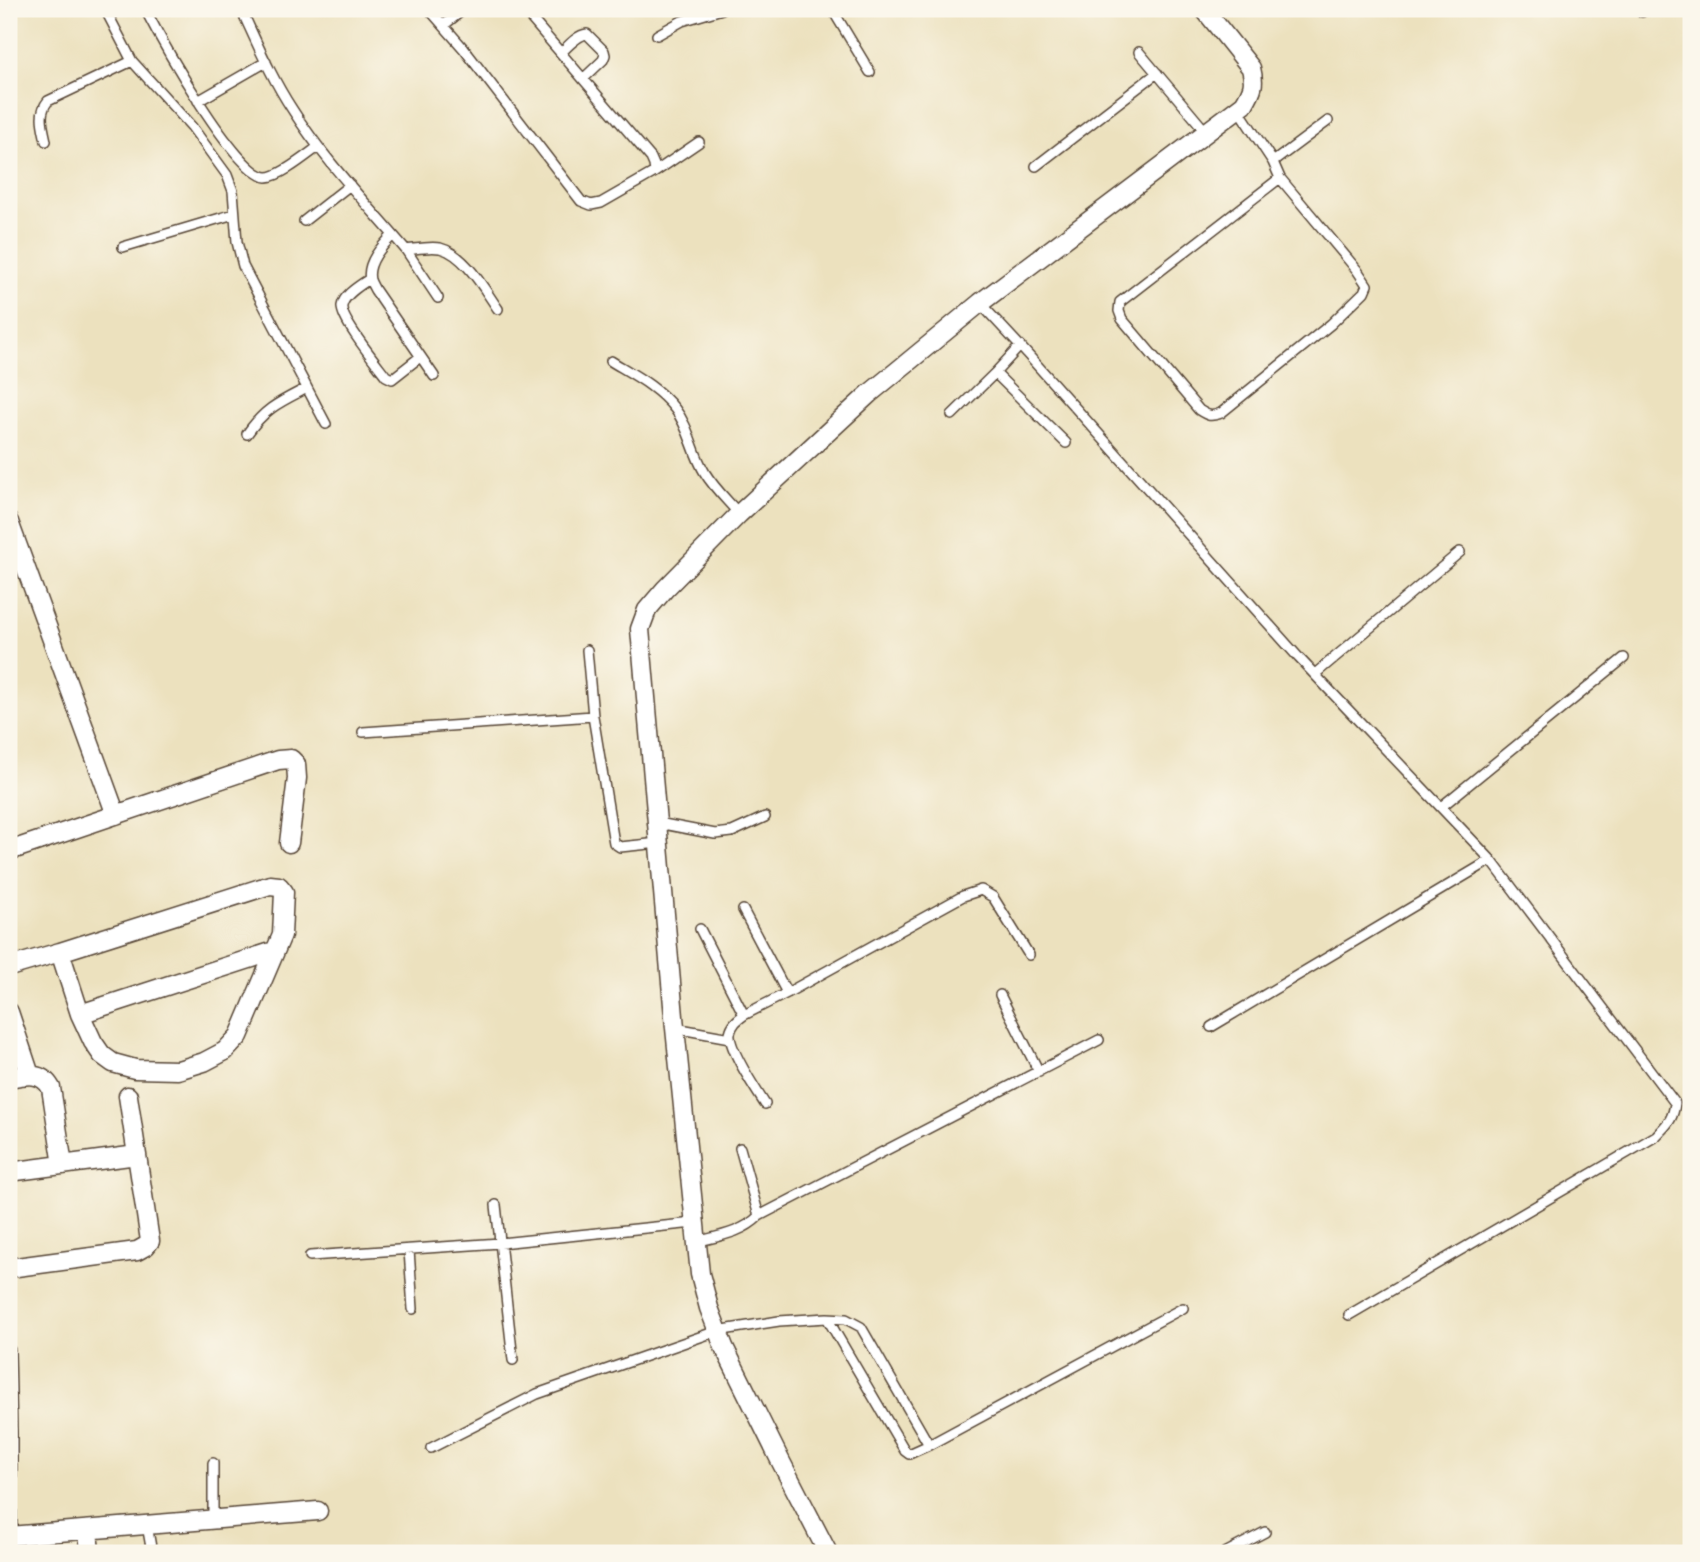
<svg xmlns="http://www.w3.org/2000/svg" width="1700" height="1562" font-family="Pangolin,sans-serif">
	<rect width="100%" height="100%" fill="#fbf7ec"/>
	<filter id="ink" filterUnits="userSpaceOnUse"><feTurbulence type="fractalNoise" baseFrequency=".0143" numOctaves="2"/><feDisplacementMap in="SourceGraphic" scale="14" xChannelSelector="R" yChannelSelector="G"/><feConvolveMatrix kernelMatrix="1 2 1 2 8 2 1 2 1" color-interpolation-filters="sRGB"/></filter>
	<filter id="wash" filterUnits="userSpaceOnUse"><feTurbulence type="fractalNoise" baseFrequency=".00686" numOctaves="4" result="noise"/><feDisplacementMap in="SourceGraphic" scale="28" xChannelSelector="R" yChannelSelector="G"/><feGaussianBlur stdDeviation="1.57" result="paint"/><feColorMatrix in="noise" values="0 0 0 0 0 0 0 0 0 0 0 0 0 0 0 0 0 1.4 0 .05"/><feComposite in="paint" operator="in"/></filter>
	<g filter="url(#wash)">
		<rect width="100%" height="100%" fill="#ece1be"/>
	</g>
	<g filter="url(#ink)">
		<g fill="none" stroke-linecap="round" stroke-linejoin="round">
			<g stroke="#564536" stroke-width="12">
				<path id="lane" d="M105,9L132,61L192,127L227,175L233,191L237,242L243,266L326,424
					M145,9C160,38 236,176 267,177C280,177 307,155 318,147
					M241,9C257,43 271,77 292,109C324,160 367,204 406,250C416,249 430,246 440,248C465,254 484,289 498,309
					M429,9L464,49L581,201L591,205L601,203L655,172L654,165L651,158L523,9
					M832,9L870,72
					M1642,9V12
					M444,25L464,9
					M657,35L682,21L722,9
					M1139,52L1207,133
					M561,53C568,46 577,35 587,34L604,51L605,55L603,60L583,79
					M198,101L266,62
					M1238,109L1273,162L1280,178L1357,270L1367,285L1364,292L1331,324L1221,413C1211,417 1208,416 1199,410L1122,319L1119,311L1120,302L1280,178
					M46,141C43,126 38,113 48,101L132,61
					M1273,162L1328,121
					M1036,166L1157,73
					M655,172L699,142
					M304,221L350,185
					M393,235C382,246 366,263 370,280C371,283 373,286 375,290L434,376
					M123,247L234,214
					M406,250L438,298
					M369,279C361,285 344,294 342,306C340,319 377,364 386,376L392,379L420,357
					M980,303L1020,346L1299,658L1491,860L1675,1103C1673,1120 1667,1124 1656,1136L1349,1315
					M611,361C634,375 658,387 675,409C690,428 692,452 705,473C714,488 728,501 739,514
					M995,373L1020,346
					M952,415L995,373L1066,443
					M247,434C265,408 280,402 307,388
					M587,650L593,716L614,843L620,847L659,843
					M1315,674L1460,552
					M363,732L593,716
					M1441,807L1624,658
					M658,823L715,834L732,832L765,817
					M743,910L787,993
					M700,929L744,1015C737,1020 732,1024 730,1033C728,1048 756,1090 765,1104
					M1000,995L1039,1072
					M744,1015L787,993L963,896L981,890L993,897L1029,955
					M1211,1027L1491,860
					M675,1028L730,1038
					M496,1205L513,1360
					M759,1216L1099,1040
					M696,1242C719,1236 742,1233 759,1216L740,1148
					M409,1250L413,1309
					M310,1256L500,1243L694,1223
					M827,1318L905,1451L909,1454L929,1445L1183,1308
					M10,1350L12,1434V1536
					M431,1448L537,1394L717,1331L779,1321L827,1318L846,1319L861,1327L929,1445
					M213,1463V1520
					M147,1525L152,1553
					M1225,1553L1265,1532"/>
			</g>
			<g stroke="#564536" stroke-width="21">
				<path id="street" d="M9,522L116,815
					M9,851L278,760L291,759L296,764L297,778L289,843
					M9,967L60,952L270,885L279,886L284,892L282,935L239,1036L225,1051L204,1062L178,1070L135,1069L113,1063L102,1055L93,1042L80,1014L60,952
					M9,1012L30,1075
					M80,1014L274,951
					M9,1078C25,1075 42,1071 51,1088L63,1165
					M9,1172L137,1155
					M9,1268L137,1251L146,1246L150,1241L128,1096
					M88,1530L90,1553
					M9,1536L318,1511
					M828,1553L780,1460L724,1347L709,1308L700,1274L675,1028L640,629L647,610L665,589L739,514L869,394L980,303L1244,104C1253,89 1255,84 1251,68L1204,9"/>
			</g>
			<use href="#lane" stroke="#fff" stroke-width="9"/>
			<use href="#street" stroke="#fff" stroke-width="18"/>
		</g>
	</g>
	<rect width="1700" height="1562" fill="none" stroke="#fbf7ec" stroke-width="35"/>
</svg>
